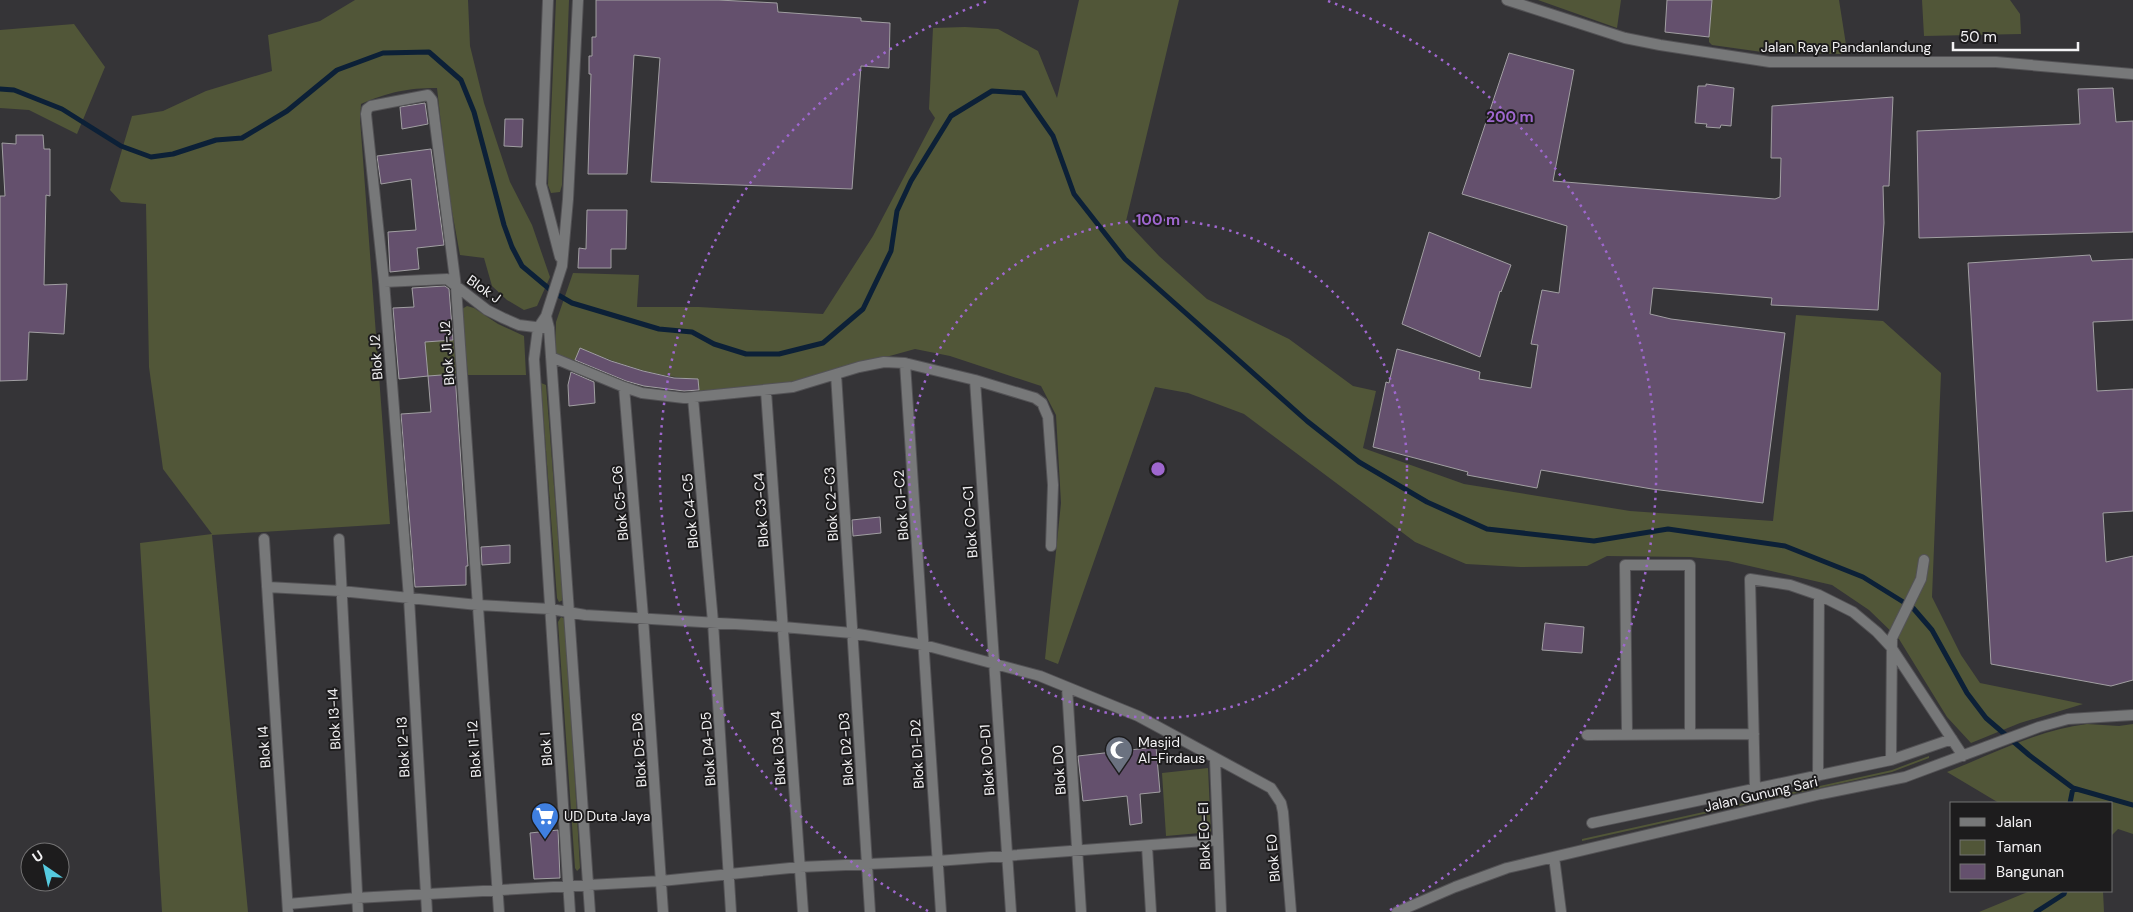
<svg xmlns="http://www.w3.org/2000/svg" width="2133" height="912" font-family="'DM Sans',sans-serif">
	<rect width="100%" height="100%" fill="#353437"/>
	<path fill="#515638" d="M355,0H468L470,46L484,103L510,182L532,225L550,277L537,306L524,310L507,300L492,286L484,258L460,255L449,195L437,88C407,88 389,92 361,104L360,119L390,524L212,535L248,912H162L140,543L212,534L163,469L149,367L146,204L121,202L110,190L132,116L163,111L206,91L272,71L268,35L320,21Z
		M556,0H569L562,185L560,192L551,193L548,185Z
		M1079,0H1179L1126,221L1159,256L1207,299L1289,339L1353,386L1376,391L1363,448L1464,484L1630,511L1773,521L1796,315L1883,321L1941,373L1932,597L1961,655L1980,683L2083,704L2020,723L1971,743L1947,717L1899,639L1869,610L1832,585L1728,561L1690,557L1607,556L1587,566L1520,567L1466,564L1415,542L1244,414L1188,393L1155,387L1058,664L1045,659L1061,503L1056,415L1041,386L950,356L915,349L799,381L699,392L697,379C655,377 619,364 580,348L575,361L555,353L556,322L573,273L639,275L637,307H699L823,314L873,236L935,118L929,109L933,28L965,27L998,29L1038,51L1057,98Z
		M1538,0H1621L1617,28Z
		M1712,0H1839L1847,51L1842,54L1762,52L1712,45L1709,42V37Z
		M1922,0H2010L2020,14L2021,34L1924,36Z
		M74,24L105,67L77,134L29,110L0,108V30Z
		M467,306L474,308L498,324L524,336L526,375H468L462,315V309Z
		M454,340L457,374L428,376L425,342Z
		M541,383L546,385L563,600L559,602L557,598Z
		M561,617L565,619L566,629L580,868L577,871L575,868L558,622Z
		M2087,724L2119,726L2133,724V834L2118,829L2112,835V803H1999L1947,772C1993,754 2038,730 2087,724Z
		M1929,756V758L1892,772L1582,841V839L1892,770Z
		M1208,768L1211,832L1166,836L1162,773Z
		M2030,891H2103L2104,912H1979Z"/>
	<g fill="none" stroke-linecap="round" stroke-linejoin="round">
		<path stroke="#0c2037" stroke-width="5" d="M0,89L14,90L62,109L121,146L151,157L173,154L216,140L242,138L287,111L337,70L383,53L429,52L461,80L474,112L504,225L512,247L522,266L553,292L572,303L659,329L692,332L714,344L746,354H779L823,343L863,309L891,251L897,211L911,181L951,116L992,91L1023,93L1053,136L1074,194L1125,259L1307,421L1359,462L1427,502L1487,529L1594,541L1668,529L1785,546L1863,577L1913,608L1932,630L1967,693L1986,718L2029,755L2073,788L2133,805
			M2070,803L2073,788
			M2036,912L2064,894L2065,891"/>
	</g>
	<path fill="#64506d" stroke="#a19fa2" d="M596,0H718L777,3L778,12L861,18V21L890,23L889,68L861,66L852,189L651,182L660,58L634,55L627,174H588L591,74H589V56H592V37H596Z
		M1667,0H1712L1709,37L1665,32Z
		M1509,53L1574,70L1553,181L1775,199L1780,197L1781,158H1771L1772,106L1893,97L1889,186H1883L1884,223L1878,310L1771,305L1772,298L1653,288L1650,314L1671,319L1785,333L1763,503L1652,489L1541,470L1537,488L1467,475L1468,472L1373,447L1386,382L1389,383L1397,349L1480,372L1479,379L1531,388L1538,345L1531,344L1542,290L1559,293L1567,226L1462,194Z
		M1706,84L1734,88L1731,126L1721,125L1720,128L1706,127L1707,124L1695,123L1698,86H1706Z
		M2113,88L2116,122L2133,121V232L1919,238L1917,131L2080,124L2078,89Z
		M425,103L428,124L402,129L400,107Z
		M505,119H523L522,147L504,146Z
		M16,135H43L44,149H50V196L46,195L44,285L67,284L64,334L29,332L27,380L0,381V196H5L2,143L16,144Z
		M431,149L444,245L417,248L419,269L390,272L388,232L416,230L411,179L381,184L377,156Z
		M587,210H627L626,249H611V268H578L579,248L586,249Z
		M1429,232L1511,265L1501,292L1500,291L1480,357L1402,324Z
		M2090,255L2092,261L2133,259V320L2093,322L2097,391L2133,389V511L2103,513L2106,562L2133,556V680L2111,686L1991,664L1968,263Z
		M445,286L449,289L453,340L425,342L428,376L399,379L393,308L414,307L412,288Z
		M580,348L611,361L643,371L674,378L698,379L699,390L684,391L644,386L626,381L575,360Z
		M571,372L594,382L595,403L569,406L568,385Z
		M455,374L468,566H466V585L415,587L401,414L431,412L428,376Z
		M880,517L881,533L853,536L852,520Z
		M510,545V563L482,565L481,547Z
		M1545,623L1584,627L1582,653L1542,650Z
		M1156,747L1160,792L1140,794L1142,823L1130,825L1127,796L1083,801L1078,756Z
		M558,830L560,878L534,879L530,833Z"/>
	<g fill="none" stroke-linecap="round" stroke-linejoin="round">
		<g stroke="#535255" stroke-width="12">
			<path id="minor" d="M548,0L541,184L560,257
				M384,282L447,279L487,310L503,318L519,325L543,328
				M546,316L549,328L590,912
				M551,357L624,387L642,393L684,398L793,387L859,367L884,362L905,363L975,380L1035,398L1042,403L1048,417L1053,485L1051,546
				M905,363L941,912
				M836,374L870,912
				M975,380L1011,912
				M624,387L643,617L663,912
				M766,391L803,912
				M693,398L713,622L731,912
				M264,539L288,912
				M339,539L358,912
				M267,587L341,591L478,605L551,609L585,615L783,627L852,633L924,645L1040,676L1138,716L1271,788L1281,803L1283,812L1291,912
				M1819,595L1853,612L1877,632L1891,647L1963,756
				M1067,687L1081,912
				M1627,733L1625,565H1690V734
				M1587,735L1754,734
				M1215,759L1221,912
				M1891,760L1892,638L1921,579L1924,560
				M1755,789L1750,579L1790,585L1819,595L1818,776
				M1592,823L1891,760L1952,739
				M1147,846L1151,912
				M1554,857L1561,912
				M288,904L356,898L661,881L800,867L937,861L1218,840
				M427,912L409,598L384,282L366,114L367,109L371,106L428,95L432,100L456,287L499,912
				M570,912L534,359L538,328L546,316L562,266L568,199L578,0
				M1397,912L1455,887L1507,868L1821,794L1905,777L2039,727L2068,719L2133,715"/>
		</g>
		<g stroke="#535255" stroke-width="12">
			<path id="tertiary" d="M1507,0L1625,38L1660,45L1770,62H1996L2133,74"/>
		</g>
		<use href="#minor" stroke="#777879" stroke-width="10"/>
		<use href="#tertiary" stroke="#777879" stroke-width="10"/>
	</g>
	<g fill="none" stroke="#9f67cf" stroke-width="2.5" stroke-dasharray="2.5 5">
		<circle cx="1158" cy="469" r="249"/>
		<path d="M928 911A498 498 0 0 1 988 1M1328 1A498 498 0 0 1 1388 911"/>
	</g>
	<defs>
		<g id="mosque-pin" transform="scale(1.4375)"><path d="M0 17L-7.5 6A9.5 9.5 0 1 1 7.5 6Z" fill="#6b7280" stroke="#1d1c1d"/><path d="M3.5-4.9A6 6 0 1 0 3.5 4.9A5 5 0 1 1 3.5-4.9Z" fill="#fff"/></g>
		<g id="supermarket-pin" transform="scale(1.4375)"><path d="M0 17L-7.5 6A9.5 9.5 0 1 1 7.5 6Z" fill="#3f7fe0" stroke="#1d1c1d"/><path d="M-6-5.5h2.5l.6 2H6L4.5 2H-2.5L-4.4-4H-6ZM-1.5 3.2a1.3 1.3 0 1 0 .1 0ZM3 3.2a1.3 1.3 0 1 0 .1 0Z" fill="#fff"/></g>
	</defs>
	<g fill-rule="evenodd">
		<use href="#mosque-pin" x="1119" y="750"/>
		<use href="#supermarket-pin" x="545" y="816"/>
	</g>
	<g text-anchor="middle" stroke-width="4" stroke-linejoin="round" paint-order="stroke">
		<g font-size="14" fill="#f3f2f4" stroke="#1d1c1d">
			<text x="1846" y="52">Jalan Raya Pandanlandung</text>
			<text transform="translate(484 289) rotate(35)" y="5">Blok J</text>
			<text transform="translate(447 353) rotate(-94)" y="5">Blok J1-J2</text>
			<text transform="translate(376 357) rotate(-94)" y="5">Blok J2</text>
			<text transform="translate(620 503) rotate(-95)" y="5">Blok C5-C6</text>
			<text transform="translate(831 504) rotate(-93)" y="5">Blok C2-C3</text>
			<text transform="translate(901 505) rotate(-94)" y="5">Blok C1-C2</text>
			<text transform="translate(761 510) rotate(-94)" y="5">Blok C3-C4</text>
			<text transform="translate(690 511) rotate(-95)" y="5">Blok C4-C5</text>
			<text transform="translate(970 522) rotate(-94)" y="5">Blok C0-C1</text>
			<text transform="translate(334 719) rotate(-93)" y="5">Blok I3-I4</text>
			<text transform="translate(264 747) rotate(-94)" y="5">Blok I4</text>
			<text transform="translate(403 747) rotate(-93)" y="5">Blok I2-I3</text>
			<text transform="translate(778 748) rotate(-94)" y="5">Blok D3-D4</text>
			<text transform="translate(474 749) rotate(-94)" y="5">Blok I1-I2</text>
			<text transform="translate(546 749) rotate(-94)" y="5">Blok I</text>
			<text transform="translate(708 749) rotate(-94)" y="5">Blok D4-D5</text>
			<text transform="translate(846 749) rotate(-94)" y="5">Blok D2-D3</text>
			<text transform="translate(639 750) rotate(-94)" y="5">Blok D5-D6</text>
			<text transform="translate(917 754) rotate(-93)" y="5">Blok D1-D2</text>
			<text transform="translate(987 760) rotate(-94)" y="5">Blok D0-D1</text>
			<text transform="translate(1059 770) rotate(-94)" y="5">Blok D0</text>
			<text transform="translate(1761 794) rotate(-13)" y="5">Jalan Gunung Sari</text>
			<text transform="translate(1204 836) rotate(-92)" y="5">Blok E0-E1</text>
			<text transform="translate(1273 858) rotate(-95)" y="5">Blok E0</text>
		</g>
		<g font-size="14" fill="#f3f2f4" stroke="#1d1c1d" text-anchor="start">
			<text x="1138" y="747">Masjid<tspan x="1138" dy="16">Al-Firdaus</tspan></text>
			<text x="564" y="821">UD Duta Jaya</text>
		</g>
	</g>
	<circle cx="1158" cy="469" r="8" fill="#9f67cf" stroke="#1d1c1d" stroke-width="2.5"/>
	<g font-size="15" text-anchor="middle" font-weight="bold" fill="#9f67cf" stroke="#1d1c1d" stroke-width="4" stroke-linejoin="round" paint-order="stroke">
		<text x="1510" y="122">200 m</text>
		<text x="1158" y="225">100 m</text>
	</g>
	<rect x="1950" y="802" width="162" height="90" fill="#1d1c1d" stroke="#737273"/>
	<rect x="1960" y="818" width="25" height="8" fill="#777879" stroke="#737273"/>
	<text x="1996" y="827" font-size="15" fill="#f3f2f4">Jalan</text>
	<rect x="1960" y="840" width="25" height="15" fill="#515638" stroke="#737273"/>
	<text x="1996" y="852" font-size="15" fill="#f3f2f4">Taman</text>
	<rect x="1960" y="864" width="25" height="15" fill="#64506d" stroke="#737273"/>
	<text x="1996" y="877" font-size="15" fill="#f3f2f4">Bangunan</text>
	<g transform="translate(45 867) rotate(326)"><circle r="24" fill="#1d1c1d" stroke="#737273"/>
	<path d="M0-4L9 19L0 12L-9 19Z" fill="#55cadf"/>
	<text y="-8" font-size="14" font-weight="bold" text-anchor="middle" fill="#f3f2f4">U</text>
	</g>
	<path d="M1953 42v8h125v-8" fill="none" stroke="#f3f2f4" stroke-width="2.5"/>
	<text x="1960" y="42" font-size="15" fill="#f3f2f4" stroke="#1d1c1d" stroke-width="4" paint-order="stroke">50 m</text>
</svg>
